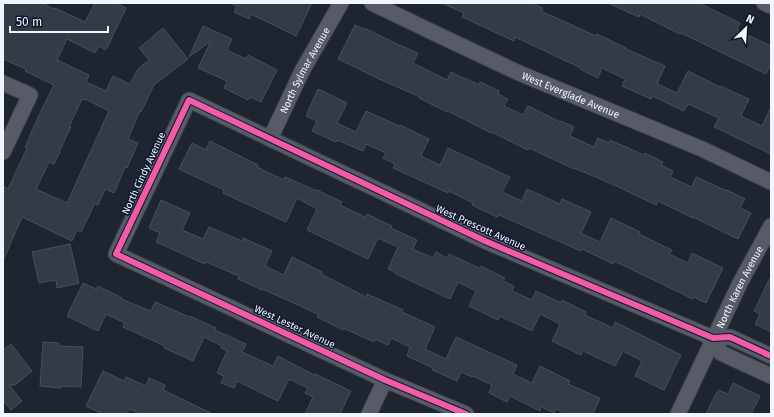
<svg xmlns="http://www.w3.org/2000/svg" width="774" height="417" font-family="'Fira Sans',sans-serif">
	<rect width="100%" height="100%" fill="#1f2431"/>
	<path fill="#333b44" stroke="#484f58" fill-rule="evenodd" d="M3,3H42L54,9L55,8L85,22L95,3H116L126,8L106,50L99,46L95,53L67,39L57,60L89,75L86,82L106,91L113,76L130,84L138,69L149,60L139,48L163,28L188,59L154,85L141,112L140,111L128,139L138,143L127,168L125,167L114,193L105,189L98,205L95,203L81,232L77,230L72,241L22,217L3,261V186L8,189L27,148L25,147L40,113L54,85L25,71L26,69L3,59ZM82,99L84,100L85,99L109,111L67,203L36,189L49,162L54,164L60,152H59L71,127H69Z
		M230,3H312L296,36L251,14L249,19L234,12L237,6Z
		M442,3H532L543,8L541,11L596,36L597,34L626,48V49L665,66L657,84L677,93L688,71L720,87V86L749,99L741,116L762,126L771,107V154L714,127L719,118L688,104L684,111L652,96L651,99L622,86L625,79L602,68L598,78L580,69L581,68L515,37L514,41L462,17L464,13Z
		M608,3H699L740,23L737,30L771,46V63L766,74L681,33L680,34L640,14L639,17Z
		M355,25L364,29V28L399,45L418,53L413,63L447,80L451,72L479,85L480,82L499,91L498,94L508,99L504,106L523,115L528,106L560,122L561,121L574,127L570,136L594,147L598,138L609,143L610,140L644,155L645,153L663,162L661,165L673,171L670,177L692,187L696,177L727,191V190L745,199L740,208L751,213L738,239L693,217V218L658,201L656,205L612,184L574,168V169L529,148L528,150L492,132L491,133L448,111L447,112L419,98L420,97L379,79L338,59Z
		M203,26L232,39L227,50L246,59L248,55L277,70L261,102L250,97L248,100L224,88L227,81L198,68L211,41L189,57Z
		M318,89L347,103L337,123L356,132L366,111L399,126L400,125L429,139L421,156L440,165L448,148L510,177L502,192L522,201L527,189L560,204L562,199L591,212L581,233L600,242L611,218L640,232L639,234L672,250L669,254L688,263L692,253L723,268L706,303L694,297L693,299L614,261L613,264L582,249L581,251L499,215L497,217L472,205L473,203L449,191L448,193L393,168L395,164L383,158L386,153L366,144L363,151L337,140L336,142L312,131L317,121L306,116Z
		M210,141L258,165L257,167L284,180L285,177L317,191V190L342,202L340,205L365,217L367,214L392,226L391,228L417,240L413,249L433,258L436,252L447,258L449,254L479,268L481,266L505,278L503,281L514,286L512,291L532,300L536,291L561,303L562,300L586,312L585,315L613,328L615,322L681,355L664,390L635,376L642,361L623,351L615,366L583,351L581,355L552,341L560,324L540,314L532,331L499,316L498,320L469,306L476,291L458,282L450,299L396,274V273L388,269L398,247L378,238L368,259L307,230L317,209L297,198L286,222L223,193L224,190L179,169L192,143L206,150Z
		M161,200L190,213L182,230L203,239L209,227L242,241L243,238L272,251L265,266L284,275L292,257L322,272L321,274L366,297L367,294L403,310L402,312L435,327L425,349L446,359L456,337L517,365L513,374L532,383L540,366L570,381L568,384L600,398L593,414H566L556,409L554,413L541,407L540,411L510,396L507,402L489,393L492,385L473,376L472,377L461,372L457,381L432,370L433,368L407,356L410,347L391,338L388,345L375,339L374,342L343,328V330L317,317L319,315L294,303L262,289V290L238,279L239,276L206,262L205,264L156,242L160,233L149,228Z
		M70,244L79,283L57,288L56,280L39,283L32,252Z
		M771,276V332L755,324L760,314L754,311Z
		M83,283L96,289L98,286L122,298L121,299L151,311L155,302L189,317L190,316L216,328L215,330L246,344L242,352L273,366L278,356L314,375L315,374L351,391L340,414H305L313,397L305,393L308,388L289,379L278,401L237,381L234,388L221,383L224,376L217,373L227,351L221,348L222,346L204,337L193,361L164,348L165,346L123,327L125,323L106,314L98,331L67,316Z
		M43,342L59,343V346L83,347L81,387L61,386V388L40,386Z
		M11,344L32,371L15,385H9L22,401L11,410L3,400V350Z
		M103,371L124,381L126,377L146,386L149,378L165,385L163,390L213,414H141L129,409L127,414H103L86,406Z
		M733,383L760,396L751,414H706L718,390L728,394Z"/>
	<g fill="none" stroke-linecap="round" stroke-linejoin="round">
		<g stroke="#3c404a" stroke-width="17">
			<g id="minor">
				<path id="s1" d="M372,3L430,31L519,73L702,149L771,182"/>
				<path d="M764,3L771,6"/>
				<path d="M3,83L30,95L3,152"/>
				<path id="s2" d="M270,139L302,71L341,3"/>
				<path d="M713,338L721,353L771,376"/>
				<path d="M369,414L385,380"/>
				<path d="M466,414L385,380L116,254L189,100L485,241L713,338L730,337L771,356"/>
				<path id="s3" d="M678,414L740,283L771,226"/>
			</g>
		</g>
		<use href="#minor" stroke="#565b65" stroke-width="15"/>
		<g stroke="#0e182e" stroke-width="8">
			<path id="cycleway" d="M466,414L385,380L116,254L189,100L485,241L713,338L730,337L771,356"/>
		</g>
		<use href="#cycleway" stroke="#f35aa7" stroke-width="6"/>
	</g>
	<g text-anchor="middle" stroke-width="3" stroke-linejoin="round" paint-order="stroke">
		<g font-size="10" fill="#f0f5ff" stroke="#0e182e">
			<text dy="4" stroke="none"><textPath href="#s2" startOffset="77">North Sylmar Avenue</textPath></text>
			<text dy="4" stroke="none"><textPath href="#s1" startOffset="219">West Everglade Avenue</textPath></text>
			<text transform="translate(143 173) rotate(-65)" y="4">North Cindy Avenue</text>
			<text transform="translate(481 227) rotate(24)" y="4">West Prescott Avenue</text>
			<text dy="4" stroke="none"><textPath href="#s3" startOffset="141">North Karen Avenue</textPath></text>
			<text transform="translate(295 326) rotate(25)" y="4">West Lester Avenue</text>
		</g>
	</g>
	<rect width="774" height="417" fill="none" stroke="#f0f5ff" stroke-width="8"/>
	<g transform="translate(746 28) rotate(25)" stroke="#0e182e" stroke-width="3" paint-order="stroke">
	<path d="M0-3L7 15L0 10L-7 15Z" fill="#f0f5ff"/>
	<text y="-6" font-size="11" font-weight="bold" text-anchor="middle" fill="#f0f5ff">N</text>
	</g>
	<path d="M10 26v6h98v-6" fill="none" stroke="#f0f5ff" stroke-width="2"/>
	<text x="16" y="26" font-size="12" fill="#f0f5ff" stroke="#0e182e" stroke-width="3" paint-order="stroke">50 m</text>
</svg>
